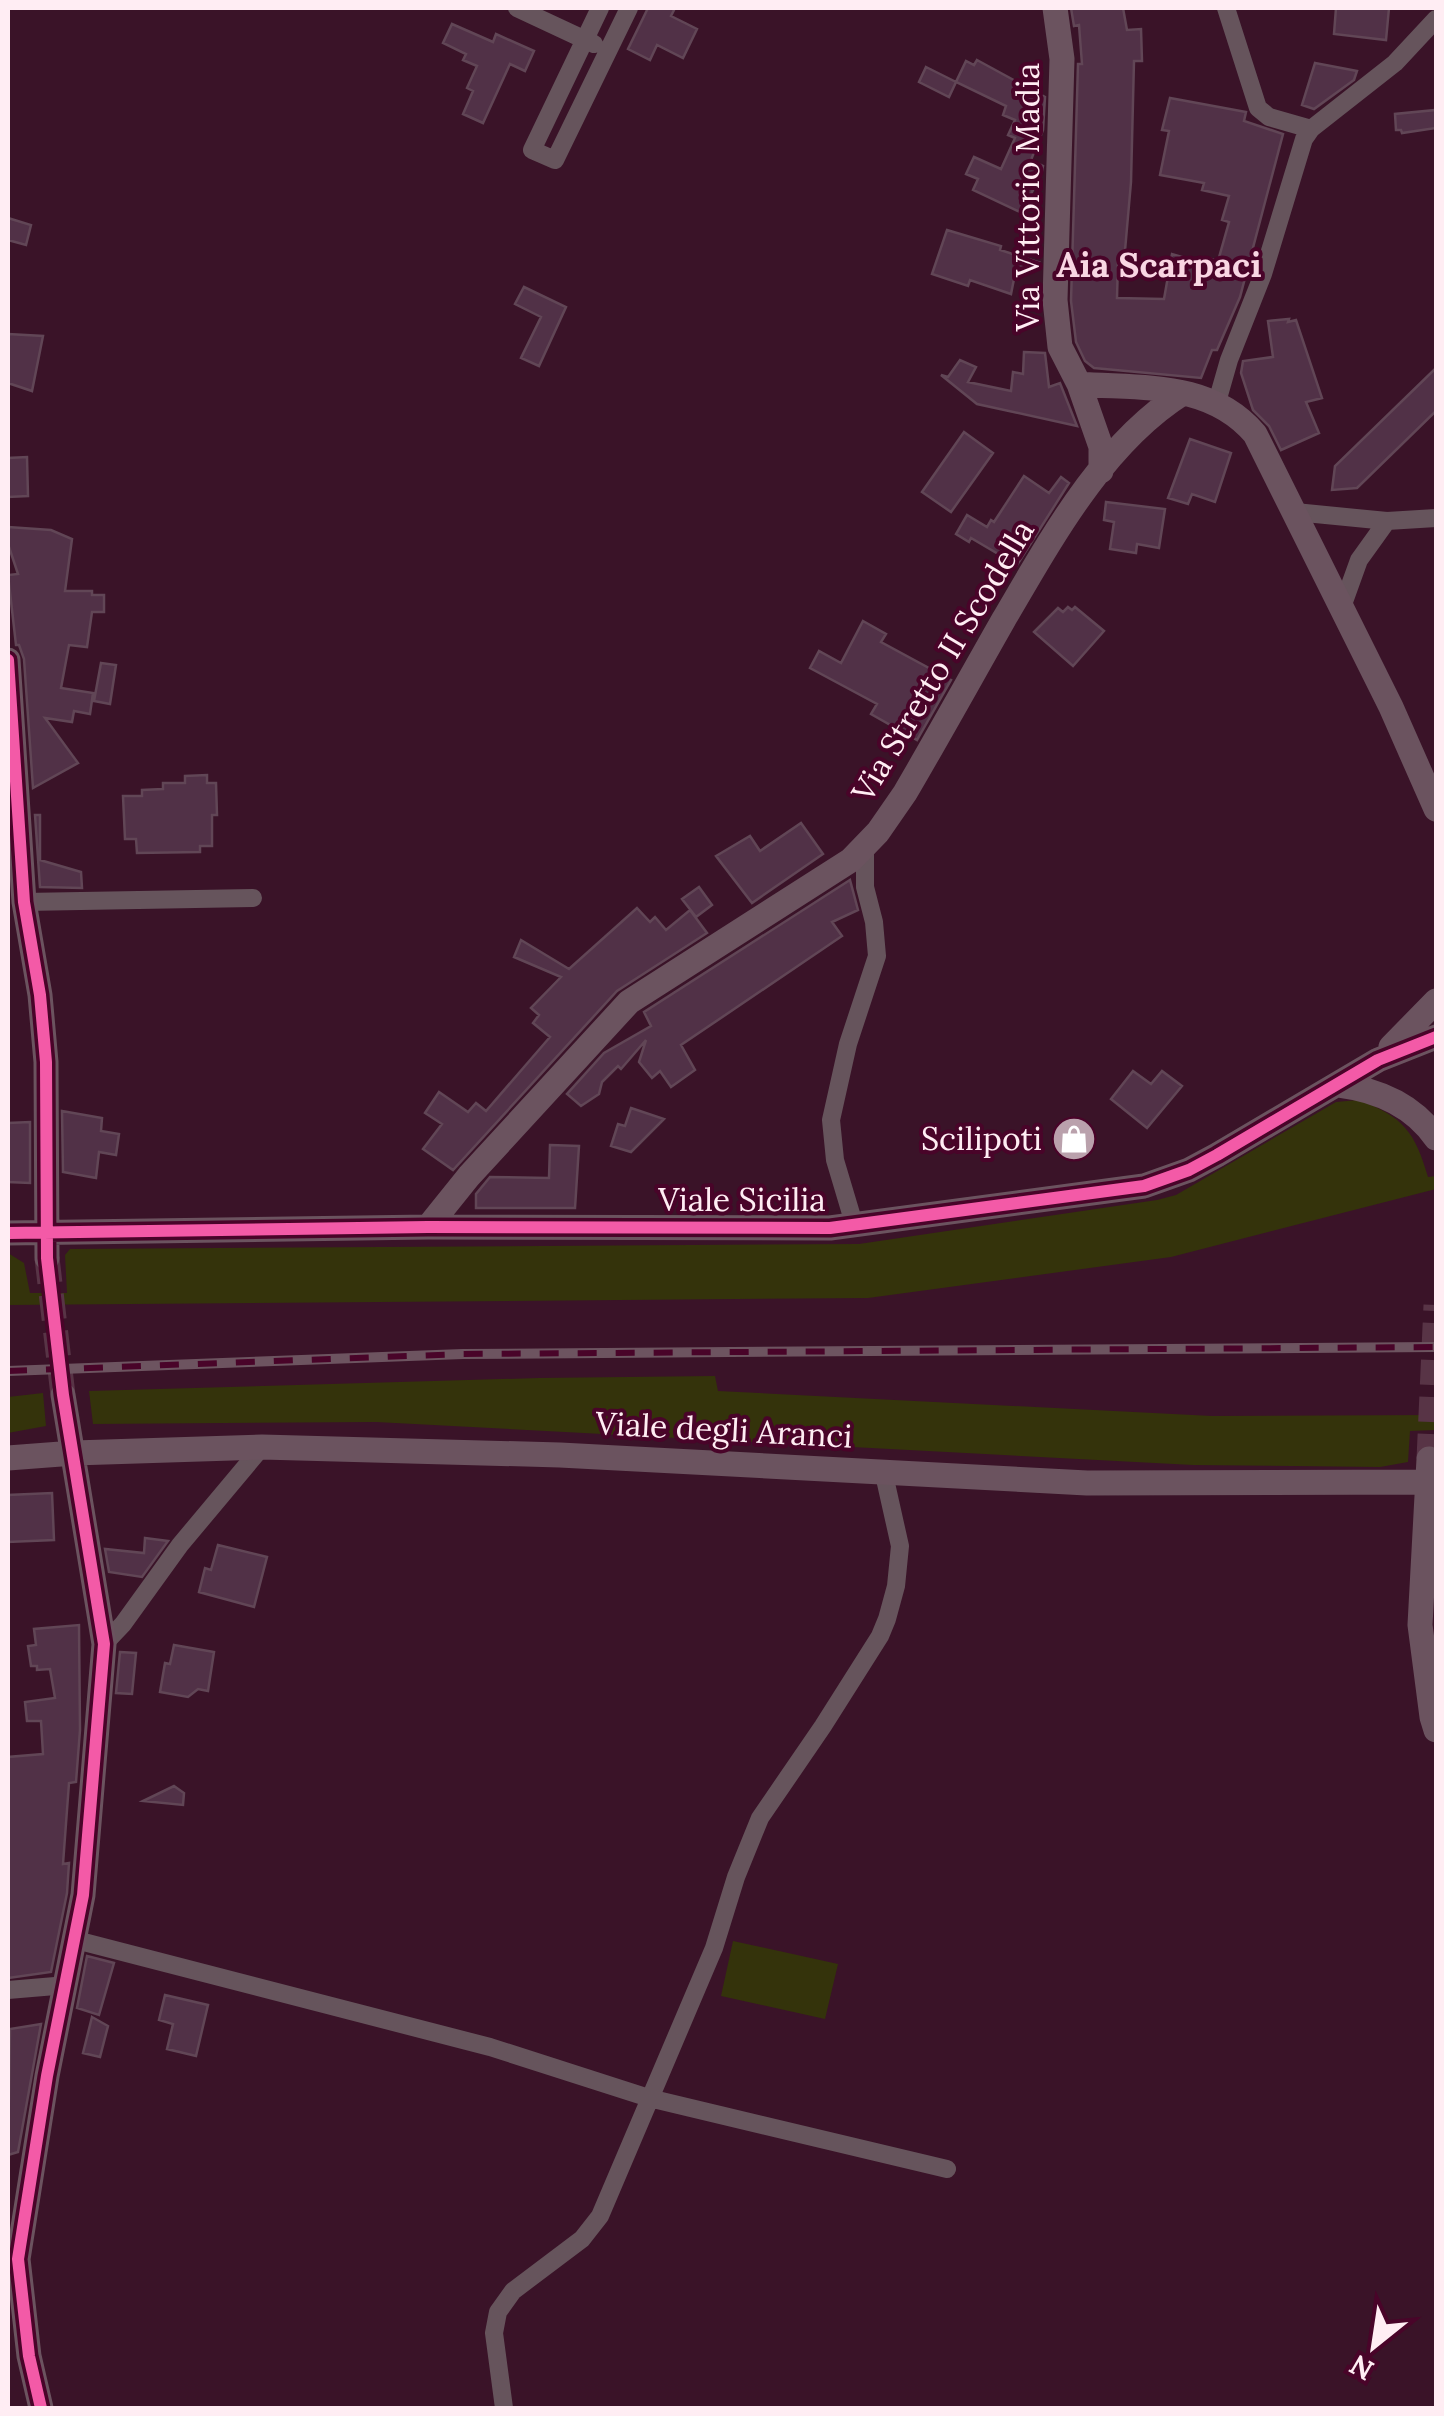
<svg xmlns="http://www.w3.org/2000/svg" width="1444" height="2416" font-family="Lora,serif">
	<rect width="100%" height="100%" fill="#3a1328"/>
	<path fill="#34330b" d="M1358,1100C1403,1116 1415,1132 1428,1177L1436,1176V1189L1171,1257L868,1298L8,1305V1253L24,1263L30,1293H67L65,1255L70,1249L859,1244L1157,1200L1176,1195L1336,1102Z
		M715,1376L718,1391L1212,1416L1436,1415V1430L1410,1431L1408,1462L1380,1467L1193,1465L376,1422L93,1424L89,1391L539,1378Z
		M43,1393L46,1426L8,1433V1397Z
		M733,1941L838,1964L825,2019L721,1996Z"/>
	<path fill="#513147" stroke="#614656" stroke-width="2.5" d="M648,8H675L671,16L697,29L683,58L657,45L650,60L628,49Z
		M1071,8H1123L1127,30L1141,29L1142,61H1134L1131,182L1124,262H1118L1117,298L1164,299L1172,254L1206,264L1208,258L1218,261L1229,222L1222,220L1229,196L1202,190L1204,183L1160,175L1169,131L1162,130L1170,98L1246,112L1244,121L1283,134L1240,297L1217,350H1212L1201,378L1094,368L1085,361L1076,342L1071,301L1078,64H1082L1079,25L1074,26Z
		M1336,8H1389L1386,40L1334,34Z
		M452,24L493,42L496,34L534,51L525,71L510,64L483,123L463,114L473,91L467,88L477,66L463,60L466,54L443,43Z
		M977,60L1045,97L1043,130L1031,160L1043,166L1042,171L1022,213L973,190L978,179L966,174L974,157L1001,169L1015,138L1008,135L1015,120L1003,115L1006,106L956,82L966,61L974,65Z
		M1315,63L1357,71L1354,80L1314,109L1302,105Z
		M926,67L956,82L949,97L919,82Z
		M1436,110V128L1402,133L1401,130H1396L1395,114Z
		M8,218L31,225L26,245L8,240Z
		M947,230L1001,246L1000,250L1038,262L1015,274L1011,294L970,280L968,286L932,274Z
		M524,287L566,307L539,366L521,358L541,317L515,304Z
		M1289,319L1288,322L1296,320L1322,398L1306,402L1319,433L1281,450L1269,426L1253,410L1241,373L1243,361L1273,357L1268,321Z
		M8,334L43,336L32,391L8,383Z
		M1024,352L1045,353L1049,387L1060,383L1077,426L977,404L941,375L948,377L960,360L976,367L968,382L1011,391L1013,372L1023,374Z
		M1436,368V411L1357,488L1332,490L1335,466Z
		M964,432L993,453L951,512L922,492Z
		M1190,439L1231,453L1215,502L1192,494L1188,504L1168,498Z
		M27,457L28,496L8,497V458Z
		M1024,476L1049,493L1061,477L1069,483L1017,565L971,538L969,542L956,534L967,515L987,527L991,520L994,522Z
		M1106,502L1165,509L1159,548L1137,544L1136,553L1110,549L1114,522L1104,520Z
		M8,527L51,530L72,539L65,591H92V595H104V612H92L87,647L69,645L61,688L93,693L90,714L74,711L72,722L45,718L78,763L33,788L24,659L19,645H16L8,575L18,574L8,544Z
		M1068,607L1072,610L1075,607L1104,631L1073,666L1034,632L1058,608L1063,612Z
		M863,621L886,634L881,642L951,680L917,740L871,714L877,704L810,668L819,651L841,663Z
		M101,663L116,665L110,704L94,701Z
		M207,775V783H216L217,815H212V846H200V852L137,853L136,839H125L123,796H142V790L163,789V783H185V776Z
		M35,815H40V860L81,872L82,888L40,887Z
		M801,823L823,854L752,903L716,856L750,836L760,851Z
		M850,880L858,910L832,922L842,936L681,1045L695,1070L671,1087L660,1071L652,1078L639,1062L646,1040L621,1069L618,1066L602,1082L599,1094L581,1106L567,1094L604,1053L651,1026L644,1012Z
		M699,887L712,905L696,917L682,899Z
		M637,908L650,922L655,917L666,930L690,910L707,933L617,991L453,1170L423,1149L442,1124L425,1113L439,1092L468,1112L476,1103L486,1111L550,1037L533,1023L539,1015L531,1008L561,977L514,957L521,940L569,969Z
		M1133,1071L1151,1084L1162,1071L1182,1086L1147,1128L1111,1099Z
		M631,1108L664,1119L631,1152L611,1146L618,1124L625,1126Z
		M62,1111L102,1118L101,1131L119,1134L116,1155L99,1152L96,1178L63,1172Z
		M30,1122V1183L8,1182V1123Z
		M550,1145L579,1146L575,1208H476V1194L490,1177L549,1178Z
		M52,1493L54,1540L8,1542V1495Z
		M145,1538L168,1541L142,1577L109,1572L105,1549L144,1553Z
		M218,1545L267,1557L254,1607L199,1592L205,1568L211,1570Z
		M79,1625L80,1730L76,1782L69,1783L63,1864L69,1863L67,1893L51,1972L8,1978V1757L43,1754L41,1721H27L25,1702L55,1698L50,1669L37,1670V1666H31L28,1646L36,1645L34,1629Z
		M174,1645L214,1652L208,1691L198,1689L188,1697L160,1692L165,1663L170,1664Z
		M120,1652L136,1653L132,1694L116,1693Z
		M174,1786L184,1793L183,1805L143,1801Z
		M87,1956L114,1963L99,2015L77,2008Z
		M165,1995L208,2005L196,2056L167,2049L173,2024L159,2020Z
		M92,2017L108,2026L100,2057L83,2053Z
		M41,2024L18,2152L8,2155L10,2029Z"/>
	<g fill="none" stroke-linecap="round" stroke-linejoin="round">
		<path stroke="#583446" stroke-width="25" stroke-dasharray="25 12" stroke-linecap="butt" d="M47,1258L63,1395
			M1429,1459L1436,1305"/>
		<path stroke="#66545c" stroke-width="18" d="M517,8L594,44
			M600,8L532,150L555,160L629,8
			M1226,8L1258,108L1269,117L1311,129
			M1217,402L1229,360L1263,274L1304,139L1311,129L1395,63L1436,19
			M1295,512L1387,521L1436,518
			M1341,610L1359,560L1387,521
			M24,902L253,898
			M855,1227L835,1160L831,1120L848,1044L877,956L874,922L865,887V847
			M104,1644L123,1624L180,1545L262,1447
			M76,1940L490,2047L649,2098L947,2169
			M8,1990L67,1985
			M504,2408L494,2333L498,2312L513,2291L582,2239L600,2216L714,1948L736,1877L760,1818L823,1726L880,1636L887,1619L896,1586L900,1546L883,1470"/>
		<path stroke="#6b535f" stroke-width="25" d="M1055,8L1062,59L1055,300L1060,347L1079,384L1101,447V471
			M1079,384C1142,389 1210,381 1255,434L1391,707L1436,809
			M8,660L24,902L40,995L46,1062L47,1258
			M1391,1047L1436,1001
			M1339,1085C1378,1090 1413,1105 1436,1138
			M428,1227L469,1176L629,1002L851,860L878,832L905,793C939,735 971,677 1004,619C1051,539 1103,443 1183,393
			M8,1233L428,1227L830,1228L1144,1186L1189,1170L1217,1155L1378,1060L1436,1037
			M8,1458L74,1453L262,1447L560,1455L1087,1483L1436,1482
			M1429,1459L1420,1625L1432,1717L1436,1730
			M41,2408L29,2356L18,2259L47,2076L83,1895L104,1644L63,1395"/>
		<g stroke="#6d5460" stroke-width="10">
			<path id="rail" d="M8,1371L463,1354L1436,1347"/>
		</g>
		<use href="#rail" stroke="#490429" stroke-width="6" stroke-dasharray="19" stroke-linecap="butt"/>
		<g stroke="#490429" stroke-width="19">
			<path id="cycleway" d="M8,660L24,902L40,995L46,1062L47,1258L63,1395L104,1644L83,1895L47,2076L18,2259L29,2356L41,2408
				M8,1233L428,1227L830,1228L1144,1186L1189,1170L1217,1155L1378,1060L1436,1037"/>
		</g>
		<use href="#cycleway" stroke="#f35aa7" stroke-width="12"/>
	</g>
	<defs>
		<g id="shop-disc" transform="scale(2.25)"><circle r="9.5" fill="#baa1ac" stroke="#490429"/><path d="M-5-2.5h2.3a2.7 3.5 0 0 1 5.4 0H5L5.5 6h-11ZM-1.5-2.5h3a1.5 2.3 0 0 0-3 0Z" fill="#fff"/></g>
	</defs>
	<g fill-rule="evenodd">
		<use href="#shop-disc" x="1074" y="1139"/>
	</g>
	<g text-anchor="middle" stroke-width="8" stroke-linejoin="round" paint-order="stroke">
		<g font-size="32" fill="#ffedf3" stroke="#490429">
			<text transform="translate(1028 197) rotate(-90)" y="11">Via Vittorio Madia</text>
			<text transform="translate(943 661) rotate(-59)" y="11">Via Stretto II Scodella</text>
			<text x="742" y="1211">Viale Sicilia</text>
			<text transform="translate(724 1430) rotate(3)" y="11">Viale degli Aranci</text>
		</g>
		<g font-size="32" fill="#ffedf3" stroke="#490429" text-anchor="end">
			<text x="1042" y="1150">Scilipoti</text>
		</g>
		<g font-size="35" font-weight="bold" fill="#f9d6e3" stroke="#490429">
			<text x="1159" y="277">Aia Scarpaci</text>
		</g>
	</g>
	<rect width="1444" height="2416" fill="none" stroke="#ffedf3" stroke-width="20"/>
	<g transform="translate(1374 2346) rotate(210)" stroke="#490429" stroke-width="8" paint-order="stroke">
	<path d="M0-8L18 38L0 25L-18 38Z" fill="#ffedf3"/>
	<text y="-15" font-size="28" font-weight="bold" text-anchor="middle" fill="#ffedf3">N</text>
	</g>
</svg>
